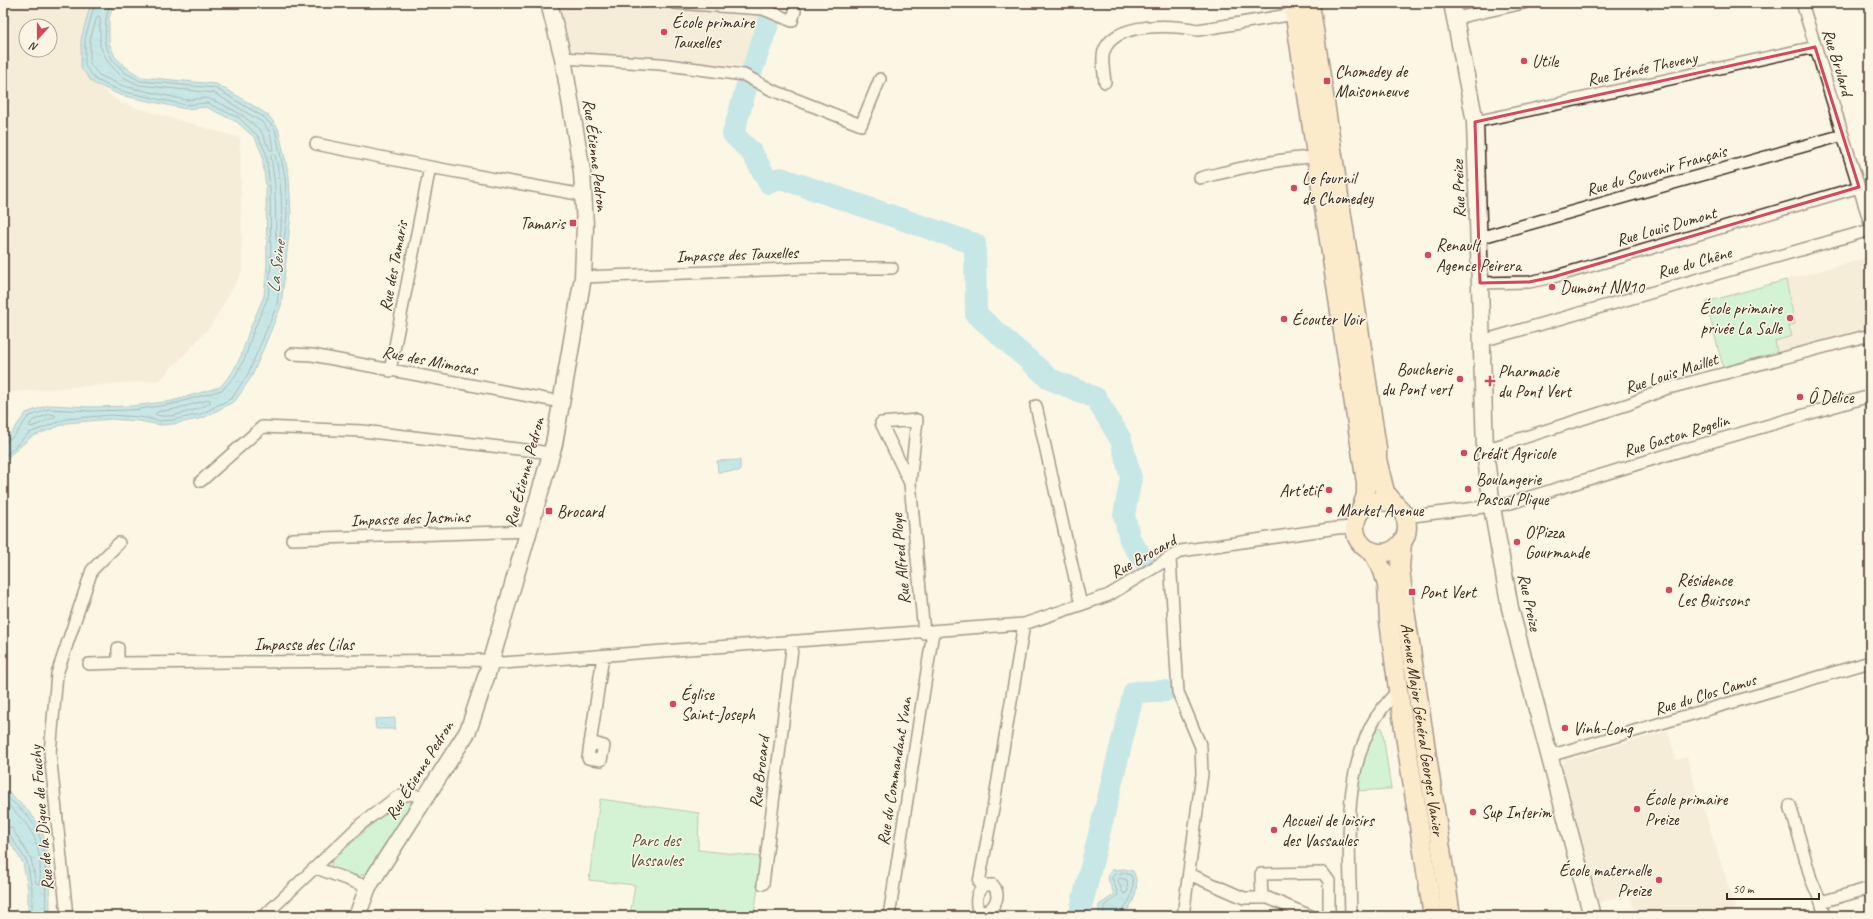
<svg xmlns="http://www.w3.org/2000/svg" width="1873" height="919" font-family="Caveat,sans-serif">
	<defs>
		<pattern id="water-ripples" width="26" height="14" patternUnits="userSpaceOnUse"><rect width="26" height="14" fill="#88d5e7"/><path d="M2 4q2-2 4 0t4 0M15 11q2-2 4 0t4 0" fill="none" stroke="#76b7c6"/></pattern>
	</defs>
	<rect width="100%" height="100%" fill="#fcf5e5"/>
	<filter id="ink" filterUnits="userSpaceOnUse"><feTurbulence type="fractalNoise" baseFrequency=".025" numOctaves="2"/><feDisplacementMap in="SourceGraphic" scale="8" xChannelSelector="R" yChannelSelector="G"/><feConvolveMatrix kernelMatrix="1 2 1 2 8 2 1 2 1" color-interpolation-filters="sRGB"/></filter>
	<g filter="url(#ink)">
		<path fill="#f0e2c9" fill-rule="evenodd" d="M3,3H91L81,39L91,80L120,103L240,138L242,272L210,327L160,380L12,392L3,405ZM26,26H50V50H26Z
			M559,3H663L761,10L767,17L750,67L613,54L576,55L569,46Z
			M1870,257V329L1723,367L1706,302Z
			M1668,731L1676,760L1687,757L1699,801L1706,816L1736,911L1720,916H1636L1629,893L1598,903L1564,777L1563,765L1566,760Z"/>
		<path fill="#a5efbe" stroke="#708c6e" d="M1786,280L1795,324L1789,326L1792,336L1775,341L1777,353L1723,367L1706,302Z
			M1378,727L1382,728L1391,789L1357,791L1362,759Z
			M400,799H415L372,872L359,876L334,870L331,865L332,861Z
			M600,799L699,813L698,850L762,857L754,916H630L635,885L589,880Z"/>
		<path fill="url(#water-ripples)" stroke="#699197" d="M91,3H114L109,18V43L115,57L127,68L141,77L216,84L241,98L268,115L278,128L289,176L291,215L281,306L252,376L235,401L203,418L174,424L160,425L139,421L110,419L67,423L31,437L9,456L3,465V439L12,432L26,413L49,405L90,407L132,406L172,401L220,387L232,373L241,356L249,331L264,296L267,264L266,187L262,154L255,138L237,122L206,107L186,109L120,95L93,83L81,68V39Z
			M740,460V471L718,472L717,461Z
			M395,718V729H376L375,719Z
			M3,788C13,797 26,807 34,818C54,846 49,883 50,916H28V889L23,863L3,831Z
			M1124,869L1133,871C1141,887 1134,903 1123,916H1102L1099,913V905L1114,895C1112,887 1108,883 1108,875L1112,870Z"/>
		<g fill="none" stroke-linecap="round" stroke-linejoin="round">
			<path stroke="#5a6e6e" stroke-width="1" d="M99,16L100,18V46L108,62L121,76L139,85L214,93L262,122L270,132L273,150H270L261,131L242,115L220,103L207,98L186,100L123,86L99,75L90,64V40L97,17Z
				M273,154L275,155C282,184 283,211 280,240L278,242L276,240L275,187L271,156Z
				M208,400H210V403C200,409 166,421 155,414L157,412L175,409Z
				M50,414L55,415V417L32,427L29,426L32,421Z
				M3,442L7,441L15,435L28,417L49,409L90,411L133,410L173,404L222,390L235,376L245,358L253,332L268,297L271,264L270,187L266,153L258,136L239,118L207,103L186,105L121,91L96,80L85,66V39L95,3
				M3,458L29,433L66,419L111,415L140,417L160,421L173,420L201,414L232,398L248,374L277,305L287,214L285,177L275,129L265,118L215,88L140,81L124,72L112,59L105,44L106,18L110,3
				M3,793C12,802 23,810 30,819C51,846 44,884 46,916
				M3,800C25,821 39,834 40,866C40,872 41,879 39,884L36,883L31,859L12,828L3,825
				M3,830L8,832L27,862L32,889V916
				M1120,878L1127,880L1128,890L1125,894L1123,893L1118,881Z
				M1104,916V907L1118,895L1112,877L1115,874L1123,873L1131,875C1135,884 1132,897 1127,905C1124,909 1121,911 1120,916"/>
			<path stroke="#88d5e7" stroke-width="22" d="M769,21L747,85L733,134L752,153L769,183L780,178L975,244L976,314L1050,379L1096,398L1121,440L1131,478L1124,515L1130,540L1147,565
				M1079,916L1134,692L1165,691"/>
			<g stroke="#3b2a1e" stroke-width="14">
				<path id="street" d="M674,3L763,9L792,21L795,11
					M1802,3L1870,223
					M1456,18L1524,3
					M563,58L660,64L744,75L772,90L861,125L880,79
					M1105,82C1104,73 1101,59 1104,51C1115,21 1173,25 1198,30L1295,14
					M1475,122L1815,47
					M316,144L430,167L583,195
					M1200,178C1238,169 1277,158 1317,157
					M1479,238L1843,135
					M583,277L812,268H892
					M1480,283L1529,282L1553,277L1859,187
					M1482,341L1870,230
					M292,354L312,355L561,402
					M390,371L430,167
					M1036,406L1081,605
					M1485,450L1629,404L1665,389L1870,335
					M201,481L262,427L362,431L552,453
					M910,483L917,420L881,423L910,483L924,633
					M1405,517L1507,504L1683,450L1870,396
					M292,539L529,531
					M1170,558L1178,692L1201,747L1202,774L1183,916
					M118,648V663L491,660
					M89,664L118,663
					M489,664L1024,624L1109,595L1181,551L1337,528L1355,527
					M590,742L604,746L601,760L588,758L603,656
					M1549,756L1870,662
					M1790,805L1811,879L1821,902L1825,916
					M316,868L368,887
					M1189,874L1244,898H1268L1311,916
					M763,884L793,641
					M986,885H993C1001,895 996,906 986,912L978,910C975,900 977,890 986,885Z
					M983,887L979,882L994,803L1024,624
					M1262,898L1261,874L1323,873L1329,881V916
					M1821,902L1870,888
					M67,916L50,753L57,674L92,570L119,543
					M264,916L361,824L397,797L412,794L425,799
					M889,916L933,632
					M1351,916C1350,852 1341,783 1372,724C1379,711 1389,700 1398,690"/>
			</g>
			<g stroke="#3b2a1e" stroke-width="19">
				<path id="secondary" d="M1452,3L1475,122L1485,450L1492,507L1510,608L1592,916
					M357,916L368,887L468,731L487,674L554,444L583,277L585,226L582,172L563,58L549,3"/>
			</g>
			<g stroke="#3b2a1e" stroke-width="21">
				<g id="primary">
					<path d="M1293,3L1366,483V495L1361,509"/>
					<path d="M1310,3L1377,448V459L1385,492L1396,505"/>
					<circle cx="1381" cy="527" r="26"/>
					<path id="s1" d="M1402,542L1400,568L1404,603L1451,916"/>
					<path d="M1372,551L1383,571L1387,585L1389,621L1398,690L1433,916"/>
				</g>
			</g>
			<use href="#street" stroke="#fcf5e5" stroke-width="11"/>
			<use href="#secondary" stroke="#fcf5e5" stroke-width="16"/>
			<use href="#primary" stroke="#fbddab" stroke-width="18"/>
		</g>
	</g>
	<path d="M0 0H1873V919H0ZM1815,47L1859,187L1553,277L1529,282L1480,283L1475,122Z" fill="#fcf5e5" fill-opacity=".55" fill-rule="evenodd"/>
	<path fill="none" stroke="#d1495b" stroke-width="3" stroke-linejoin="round" d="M1815,47L1859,187L1553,277L1529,282L1480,283L1475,122Z"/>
	<g fill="#d1495b" stroke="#fcf5e5" stroke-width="1.5">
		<circle cx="664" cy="32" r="4"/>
		<circle cx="1524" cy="61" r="4"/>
		<rect x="1323" y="77" width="8" height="8" rx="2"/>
		<circle cx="1294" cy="188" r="4"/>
		<rect x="569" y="219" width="8" height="8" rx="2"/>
		<circle cx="1428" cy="255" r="4"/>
		<circle cx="1552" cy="287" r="4"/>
		<circle cx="1790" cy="318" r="4"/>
		<circle cx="1284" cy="319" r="4"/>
		<circle cx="1460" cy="379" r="4"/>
		<path d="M1488 375h4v4h4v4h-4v4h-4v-4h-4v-4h4z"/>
		<circle cx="1800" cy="397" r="4"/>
		<circle cx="1464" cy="453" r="4"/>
		<circle cx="1468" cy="489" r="4"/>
		<circle cx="1329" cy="490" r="4"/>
		<circle cx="1329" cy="510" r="4"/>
		<rect x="545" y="507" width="8" height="8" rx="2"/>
		<circle cx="1517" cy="542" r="4"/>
		<circle cx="1669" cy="590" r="4"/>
		<rect x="1408" y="588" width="8" height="8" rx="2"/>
		<circle cx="673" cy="704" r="4"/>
		<circle cx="1565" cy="728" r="4"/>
		<circle cx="1637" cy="809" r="4"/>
		<circle cx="1473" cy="812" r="4"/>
		<circle cx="1274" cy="830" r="4"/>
		<circle cx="1659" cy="880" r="4"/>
	</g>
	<g text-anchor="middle" stroke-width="3" stroke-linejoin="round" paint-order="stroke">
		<g font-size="17" fill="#3b2a1e" stroke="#fcf5e5" text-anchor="start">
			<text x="672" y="28">École primaire<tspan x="672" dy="20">Tauxelles</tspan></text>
			<text x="1532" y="67">Utile</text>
			<text x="1335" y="77">Chomedey de<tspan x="1335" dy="20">Maisonneuve</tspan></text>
			<text x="1302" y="184">Le fournil<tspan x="1302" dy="20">de Chomedey</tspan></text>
			<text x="565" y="229" text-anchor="end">Tamaris</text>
			<text x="1436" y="251">Renault<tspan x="1436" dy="20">Agence Peirera</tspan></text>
			<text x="1560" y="293">Dumont NN10</text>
			<text x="1782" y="314" text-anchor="end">École primaire<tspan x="1782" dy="20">privée La Salle</tspan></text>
			<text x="1292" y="325">Écouter Voir</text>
			<text x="1452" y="375" text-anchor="end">Boucherie<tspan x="1452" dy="20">du Pont vert</tspan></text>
			<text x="1498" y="377">Pharmacie<tspan x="1498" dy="20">du Pont Vert</tspan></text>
			<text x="1808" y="403">Ô Délice</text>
			<text x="1472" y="459">Crédit Agricole</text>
			<text x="1476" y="485">Boulangerie<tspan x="1476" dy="20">Pascal Plique</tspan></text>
			<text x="1321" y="496" text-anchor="end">Art'etif</text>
			<text x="1337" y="516">Market Avenue</text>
			<text x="557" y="517">Brocard</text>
			<text x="1525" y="538">O'Pizza<tspan x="1525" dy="20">Gourmande</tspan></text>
			<text x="1677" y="586">Résidence<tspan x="1677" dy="20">Les Buissons</tspan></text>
			<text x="1420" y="598">Pont Vert</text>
			<text x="681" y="700">Église<tspan x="681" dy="20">Saint-Joseph</tspan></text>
			<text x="1573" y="734">Vinh-Long</text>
			<text x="1645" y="805">École primaire<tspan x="1645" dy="20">Preize</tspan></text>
			<text x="1481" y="818">Sup Interim</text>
			<text x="1282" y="826">Accueil de loisirs<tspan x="1282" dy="20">des Vassaules</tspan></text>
			<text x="1651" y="876" text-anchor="end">École maternelle<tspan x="1651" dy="20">Preize</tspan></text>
		</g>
		<g font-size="17" fill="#3b2a1e" stroke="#fcf5e5">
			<text transform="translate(1838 62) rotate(73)" y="6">Rue Brulard</text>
			<text transform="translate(1642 68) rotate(-12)" y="6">Rue Irénée Theveny</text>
			<text transform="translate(596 155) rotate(83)" y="6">Rue Étienne Pedron</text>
			<text transform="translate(1656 170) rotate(-16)" y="6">Rue du Souvenir Français</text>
			<text transform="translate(1458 189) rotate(-92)" y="6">Rue Preize</text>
			<text transform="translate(1666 226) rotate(-16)" y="6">Rue Louis Dumont</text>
			<text transform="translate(737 254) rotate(-2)" y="6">Impasse des Tauxelles</text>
			<text transform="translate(1694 262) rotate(-16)" y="6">Rue du Chêne</text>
			<text transform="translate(393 266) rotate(-79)" y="6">Rue des Tamaris</text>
			<text transform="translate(430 360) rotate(11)" y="6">Rue des Mimosas</text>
			<text transform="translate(1671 373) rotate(-18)" y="6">Rue Louis Maillet</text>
			<text transform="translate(1676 435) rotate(-17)" y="6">Rue Gaston Rogelin</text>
			<text transform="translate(524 472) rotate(-75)" y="6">Rue Étienne Pedron</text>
			<text transform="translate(410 518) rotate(-2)" y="6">Impasse des Jasmins</text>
			<text transform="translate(1143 556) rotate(-29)" y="6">Rue Brocard</text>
			<text transform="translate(900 559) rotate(-95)" y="6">Rue Alfred Ploye</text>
			<text transform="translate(1530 602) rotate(78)" y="6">Rue Preize</text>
			<text x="304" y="650">Impasse des Lilas</text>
			<text transform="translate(1705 694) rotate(-17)" y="6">Rue du Clos Camus</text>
			<text dy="6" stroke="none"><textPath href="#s1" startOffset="189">Avenue Major Général Georges Vanier</textPath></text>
			<text transform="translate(419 770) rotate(-58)" y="6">Rue Étienne Pedron</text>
			<text transform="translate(894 771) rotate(-81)" y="6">Rue du Commandant Yvan</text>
			<text transform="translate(759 772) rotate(-83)" y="6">Rue Brocard</text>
			<text transform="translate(41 818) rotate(-95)" y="6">Rue de la Digue de Fouchy</text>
		</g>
		<g font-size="17" fill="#50513e" stroke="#fcf5e5">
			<text x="656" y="846">Parc des<tspan x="656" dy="20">Vassaules</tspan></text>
		</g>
		<g font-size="18" font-style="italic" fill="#4e5550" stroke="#fcf5e5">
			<text transform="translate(276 267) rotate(-83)" y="6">La Seine</text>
		</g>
	</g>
	<rect width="1873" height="919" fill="none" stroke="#fcf5e5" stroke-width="16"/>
	<rect x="8" y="8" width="1857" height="903" fill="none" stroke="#3b2a1e" stroke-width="1.5" filter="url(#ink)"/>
	<g transform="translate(38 38) rotate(201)"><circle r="19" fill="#fcf5e5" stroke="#afa495"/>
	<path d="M0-3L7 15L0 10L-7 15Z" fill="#d1495b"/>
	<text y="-6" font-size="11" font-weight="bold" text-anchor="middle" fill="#3b2a1e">N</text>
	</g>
	<path d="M1727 893v6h92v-6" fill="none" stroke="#3b2a1e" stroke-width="2"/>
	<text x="1733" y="893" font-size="12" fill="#3b2a1e" stroke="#fcf5e5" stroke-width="3" paint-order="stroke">50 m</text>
</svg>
